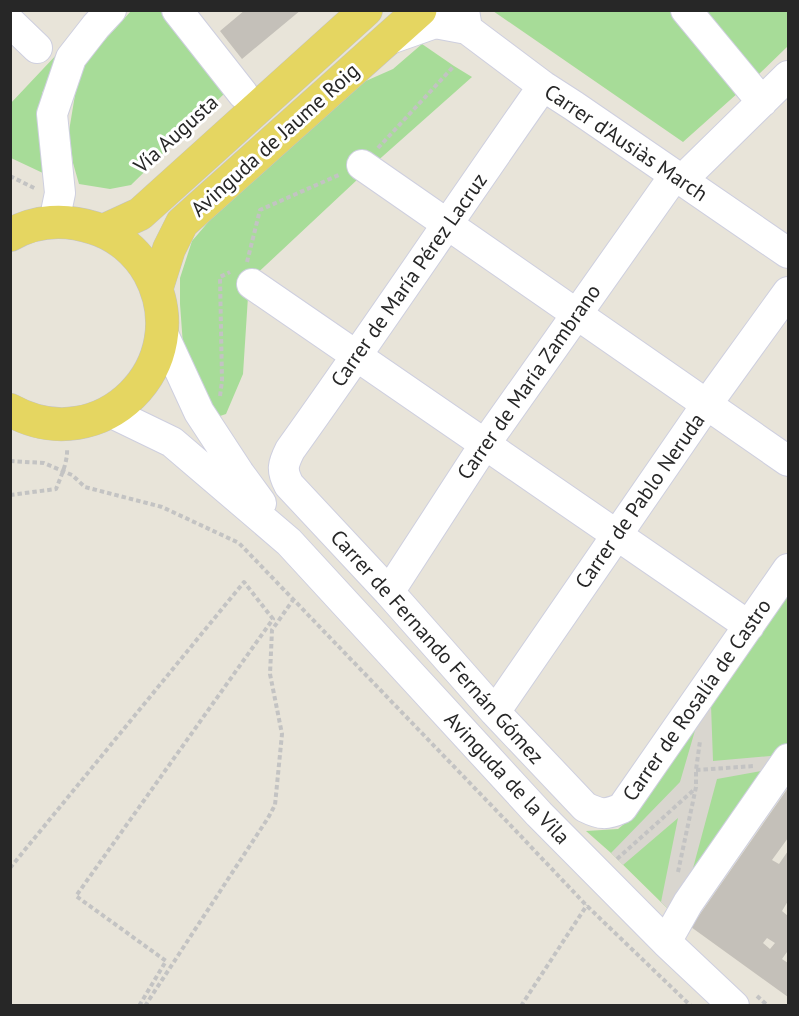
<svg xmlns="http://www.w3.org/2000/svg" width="799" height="1016" font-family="'PT Sans',sans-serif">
	<rect width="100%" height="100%" fill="#e8e4d9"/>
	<path fill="#a7dc98" d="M131,11H164L228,90L131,185L110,189L79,184L73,163L69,131L76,89L87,60Z
		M493,11H673L739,92L683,142Z
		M704,11H788V46L758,75Z
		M422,44L454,66L472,77L374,164L249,281L243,374L226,414L214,418L183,345L180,304V278L192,241L210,220L359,84L393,69Z
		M59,52L63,53L42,93L41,136L45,174L11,158L10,104Z
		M788,594V746L668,909L611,853L586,831L618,829L635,815Z"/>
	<path fill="#d9d6cf" d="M711,705L713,761L782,755L772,769L717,779L689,883L668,909L661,902L678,818L623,865L611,853L680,782L696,727Z"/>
	<path fill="#c4c0b9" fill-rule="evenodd" d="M245,10H301L242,59L220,31Z
		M788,788V838L772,860L779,864L788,851V901L782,911L788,916V954L787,952L782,959L788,963V997L691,927ZM767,938L775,943L770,949L763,943Z"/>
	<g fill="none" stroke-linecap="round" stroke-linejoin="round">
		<g stroke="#cecfdf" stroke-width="32">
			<path id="minor" d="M177,10L243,94
				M686,10L762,102
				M10,22L37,48
				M467,29L543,86L574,106L788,253
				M387,40L435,23L467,29L464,10
				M543,86C458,207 376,330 290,450C283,464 281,470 289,485L389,592L495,712L585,807C601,815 606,815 622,808L788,569
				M362,165L788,461
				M682,180L788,76
				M54,222L60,193L52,114L71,58L96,26L111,10
				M252,284L749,626
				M163,334L199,412L239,473L261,503
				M110,412L172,442L289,542L539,814L666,942L734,1006
				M389,592L485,444L675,175
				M495,712L707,404L788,292
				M666,942L688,903L788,759"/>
		</g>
		<g stroke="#c3c3c3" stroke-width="34">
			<path id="major" d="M103,231L140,214L366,10
				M10,235C36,220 66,219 94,228C117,235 137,252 149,273C198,364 101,461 10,410
				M157,287L169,249L182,223L420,10"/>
		</g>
		<path stroke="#c3c3c3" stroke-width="4" stroke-dasharray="4.5 3" stroke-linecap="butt" d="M378,148L454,66
			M10,176L36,189
			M247,262L260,210L341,174
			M220,396L222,381L220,277L230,272
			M10,461L44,463L72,475L85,487L162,507L239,543L516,831L586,905L691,1006
			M10,495L56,489C61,476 68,462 67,448
			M696,770L754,766
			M617,859L696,788
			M10,868L244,582L273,619L76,896L166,961L139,1006
			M678,872L696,787V770L700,741
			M757,996L768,1006
			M145,1006L268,818L275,805L282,734L270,674L272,630L293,600
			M521,1006L587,905"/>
		<use href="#minor" stroke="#fff" stroke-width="30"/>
		<use href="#major" stroke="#e5d661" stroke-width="33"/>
	</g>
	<g text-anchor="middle" stroke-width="6" stroke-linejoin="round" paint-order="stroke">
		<g font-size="21" fill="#272727" stroke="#fff">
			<text transform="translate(176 134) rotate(-42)" y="7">Vía Augusta</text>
			<text transform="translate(275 140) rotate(-42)" y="7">Avinguda de Jaume Roig</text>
			<text transform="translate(626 143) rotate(34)" y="7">Carrer d'Ausiàs March</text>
			<text transform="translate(409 280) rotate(-55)" y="7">Carrer de María Pérez Lacruz</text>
			<text transform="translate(529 382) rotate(-55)" y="7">Carrer de María Zambrano</text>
			<text transform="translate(640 501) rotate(-55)" y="7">Carrer de Pablo Neruda</text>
			<text transform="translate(437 647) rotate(48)" y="7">Carrer de Fernando Fernán Gómez</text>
			<text transform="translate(697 700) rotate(-55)" y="7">Carrer de Rosalía de Castro</text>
			<text transform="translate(507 778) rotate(47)" y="7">Avinguda de la Vila</text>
		</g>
	</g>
	<rect width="799" height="1016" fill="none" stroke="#272727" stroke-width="24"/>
</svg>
